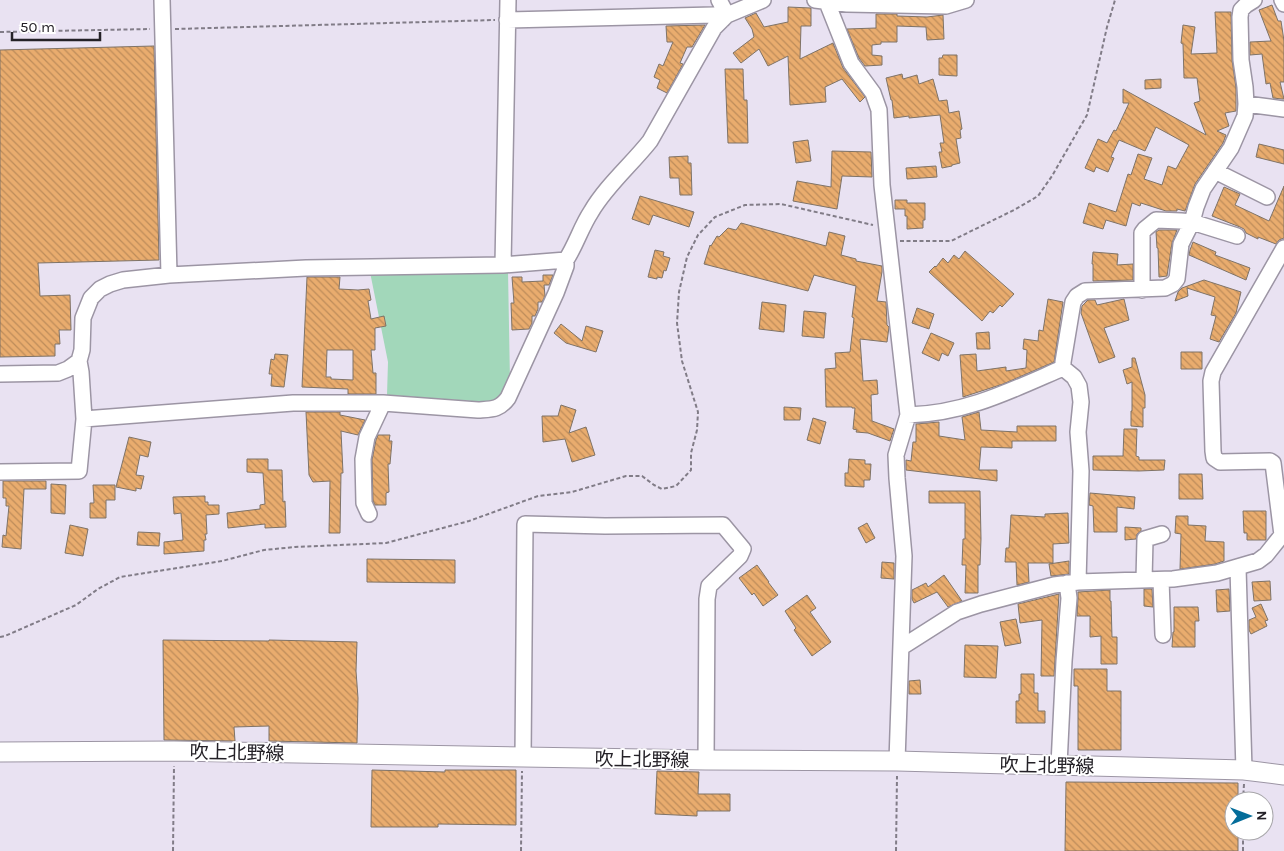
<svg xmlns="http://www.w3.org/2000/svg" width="1284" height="851" font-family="Karla,'Noto Sans JP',sans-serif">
	<defs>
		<pattern id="building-back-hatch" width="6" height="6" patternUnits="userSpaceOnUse" patternTransform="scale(1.25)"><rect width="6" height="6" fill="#e9ac6e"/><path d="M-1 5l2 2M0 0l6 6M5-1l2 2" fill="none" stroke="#bd8c5a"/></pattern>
	</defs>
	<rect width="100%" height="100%" fill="#e9e2f2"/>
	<path fill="#a2d7ba" d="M508,271L510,382L497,401L486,402L387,395L388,362L370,272Z"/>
	<path fill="url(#building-back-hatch)" stroke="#7f7367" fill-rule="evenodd" d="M1272,5L1278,21H1281L1284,41V82H1280L1284,99H1282L1273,98L1270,83L1266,84L1262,54L1250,55V42L1271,41L1259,10Z
		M788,7L811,8V26H801L800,59L833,43L843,68L865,97L860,102L842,79L825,87L826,102L790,105L788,56L768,66L759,49L741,63L733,53L754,37L752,29L745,18L756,13L764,27L788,22Z
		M1215,12H1231L1232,60L1236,88V111L1225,113L1229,126L1217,131L1226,135L1223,143L1195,184L1185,211L1177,209V211H1166L1141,203L1140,206L1132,203L1126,226L1106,220L1103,229L1083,223L1089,203L1116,212L1128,174L1131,175L1138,154L1152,158L1144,179L1162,185L1168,166L1176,169L1189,145L1156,127L1145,151L1119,140L1111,157L1114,158L1108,172L1096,167L1094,172L1085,168L1098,139L1107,143L1114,130L1116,131L1129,103H1123V89L1206,135L1194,103L1200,101L1197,78H1184L1183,44L1181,43L1183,25L1195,27L1191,54L1217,53Z
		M876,14H897V16L927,17L943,15L944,39L927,40L926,27L897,26V42H881V44L872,45V55L882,56V65L865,66L859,58L847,29L876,28Z
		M705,25L692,47H687L680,63L683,64L667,93L657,88L660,80L654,77L659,64L663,66L673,42H667L666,26Z
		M154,46L159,260L38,263L40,296L70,295L71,330H59L60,344H55V356L0,357V50Z
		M943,55H957V76L939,75V58H942Z
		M725,69H743L744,100H747L748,143H728Z
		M902,74L903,79L917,75L919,84L933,79L939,101L947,100L949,113L959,111L962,129L960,130L961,138L956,139L960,163L952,165V166L942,168L939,152H942L940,143H944L940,115L909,118V116L894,118L892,100H891L886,78Z
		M1161,79V88L1145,89V80Z
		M808,140L811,161L796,163L793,142Z
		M1259,144L1284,150V164L1256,157Z
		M832,151L871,152L872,177L842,176L837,209L793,201L797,181L831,187Z
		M688,156V163H691L692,195H680L679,178H670L669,157Z
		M936,166L937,177L907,179L906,168Z
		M1284,186V238L1279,240L1276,244L1258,237V239L1246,233L1244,229L1240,227L1212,216L1224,187L1240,194L1235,205L1269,221Z
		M640,196L694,212L689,227L653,215L649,225L632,219Z
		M895,200H907V203H925V220H923V228L907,229V216H905V209H895Z
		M741,223L826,246L829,232L845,236L841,255L856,259V261L882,266V272L877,301L886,302L887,325L889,327L887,342L860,339L863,381L877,380L878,394L871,395L872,421L894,429L890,441L868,433L856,432L857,430L853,429L855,408H852V407H826L825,369L836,368L835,353L850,352L854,318L852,317L856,286L814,275L808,291L704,264L710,245L711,246L717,236L719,237L728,228L736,230Z
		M1159,230H1177L1172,243L1167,276L1159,277L1158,248H1157L1156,232Z
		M1193,242L1216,252L1215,255L1250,268L1246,280L1189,255L1190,250Z
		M655,250L664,252L663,256L670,258L666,271L664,270L662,278L657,277V279L648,277Z
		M965,251L1014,294L1002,307L1000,305L993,313L990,311L982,321L929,272L935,266L936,267L943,258L948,263L954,255L959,259Z
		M1093,252L1118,254L1117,265L1133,264V280L1093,281V264H1092Z
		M543,275H553L549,285H544L545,296L542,302H538V309L535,316H532V323L529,329L512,330L511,303H514L512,277H522V282L543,281Z
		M307,277H340L339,289L358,290L369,289L371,300L368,301L371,319L384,316L386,326L375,328V350H371L373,373H376V394H348V389L302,387ZM327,350H353V380L331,379V377H326Z
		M1204,280L1241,292L1236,313L1219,342L1210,339L1216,316L1211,315L1215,297L1187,288L1188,296L1175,301L1178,292L1182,288Z
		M1048,299L1063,302L1054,362L1003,384L963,397L960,355L976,354L977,371L1006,367V371L1026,368L1027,350L1023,349L1024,339L1038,341L1039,330L1043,331Z
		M1124,299L1129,320L1104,328L1115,357L1099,363L1081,313L1082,306L1088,300H1095L1097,305Z
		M762,302L786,305L784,332L759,329Z
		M917,308L934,314L929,329L912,323Z
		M804,311L826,313L824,338L802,336Z
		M561,324L582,341L586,326L603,331L596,352L566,343L554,333Z
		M989,332L990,349H977L976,333Z
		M931,333L954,343L948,356L942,353L939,361L922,353Z
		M1181,352H1202V369H1181Z
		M275,354L288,355L284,387L271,386L272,374H269L271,359L274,360Z
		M1132,358H1135L1145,395V408H1143V427L1131,426V411H1132V382L1127,384L1123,370L1132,367Z
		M561,405L576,410L569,433L586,427L595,455L572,462L565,439L543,442L542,416H558Z
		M784,407L801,408L800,420H784Z
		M306,412H340V415L365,420L358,435L341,431L343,473H341L340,533H329L330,481L313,482L309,475Z
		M979,412L981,430L1017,432V426H1056V441H1012V448L981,447L979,470H997V481L906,470V460L911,461L913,442H916V424L939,422V436L965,440L962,417Z
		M813,418L826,422L820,444L807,440Z
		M1124,429H1137L1136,456L1139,457V460H1165L1164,470L1139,471L1093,470V456H1123Z
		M378,435H390L389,441H392L390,464H388L389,492L386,493V505H375L373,501L372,460L376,440Z
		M129,437L151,442L148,457L140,455L136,475L144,476L141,489L136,488V491L116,487Z
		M247,459H268V470H282L283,502L285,501L286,527L265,528V524L228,528L227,513L260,509V505L265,504L263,473L247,472Z
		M849,459L865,460V464H871L870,480H864V487L845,486V473H848Z
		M1179,474H1202L1203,499H1179Z
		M3,481H46V489H24L21,549L2,547L3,535L6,536L9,506H6V498H3Z
		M51,484L66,485L65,514L51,513Z
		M93,485H115V500H106V518H90V503H94Z
		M929,491H980L981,539L980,565H978V593H965L966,565H962L963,539H965V503H929Z
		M1090,493L1135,497L1134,509L1117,507V532H1094L1093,506L1089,505Z
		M205,496V502H208V505H219V514L206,515L207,534H205L206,540H204V551L164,554V542L183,540L181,513L174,514L173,497Z
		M1243,511H1266V540H1247V533H1244Z
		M1068,513L1069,543L1053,544V563H1028L1029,582L1017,585L1016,562H1005L1006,548H1009L1011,515L1045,517V514Z
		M1176,516H1188V525L1206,526L1205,541L1224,542V561L1215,564L1180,569L1181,534L1175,533Z
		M867,523L875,538L866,543L858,528Z
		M70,525L88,529L83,556L65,553Z
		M1125,527L1141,528V531L1137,534L1136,539L1125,540Z
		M138,532L160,533L159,546L137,545Z
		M367,559L455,560V583L367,582Z
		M1069,561V574L1051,576L1049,564Z
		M882,562L894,563V579L881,578Z
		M757,565L769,582H768L778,595L763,606L754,593L752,595L739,578Z
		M944,575L962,601L948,607L937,592L914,603L912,599V590L926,583L928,587Z
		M1270,581L1271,600L1254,601L1252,582Z
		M1144,589H1152L1153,607L1144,606Z
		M1229,589L1230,611L1217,612L1216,590Z
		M1110,590V601H1111L1112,637H1117V664H1101V636L1090,637V616H1077L1078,599V592Z
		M1059,594L1054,676H1041L1042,620L1020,623L1018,604Z
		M807,595L816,608L810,612L831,642L812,656L794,630L796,628L785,611Z
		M1261,604L1268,620L1265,621L1267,626L1251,634L1249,630V620L1256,617L1252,608Z
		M1174,607H1198L1199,621H1195V647H1172L1173,632H1174Z
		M1016,619L1021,643L1005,646L1000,622Z
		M163,640L269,641V640L357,642L356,671L358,698L357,743L269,741V726L234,727L235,741L164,740Z
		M965,645L998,646L996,678L964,677Z
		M1074,669H1107V691H1121V750H1078V686H1074Z
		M1021,674H1034V693H1038V711H1045V723H1016V701H1019V694H1021Z
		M920,680L921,694H909V681Z
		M372,770L445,772V770H516V825L438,824V827H371Z
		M657,771L699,772L698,794H730V811H697V816L655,814Z
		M1066,782L1238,783V801H1234V831H1238V851H1065Z"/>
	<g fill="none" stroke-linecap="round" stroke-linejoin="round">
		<g stroke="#9c95a4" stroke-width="18">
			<path id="minor" d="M162,0L169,275
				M719,0L727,15
				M815,0L847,4L946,6L966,0
				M826,0L851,63L873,93L879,110L882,185L908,415L896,455L897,478L904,556L897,761
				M1282,0L1284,4
				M507,20L714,15L723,19
				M1246,104L1284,109
				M1215,171L1267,197
				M503,265L508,0
				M1142,290V233L1145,229L1156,220L1181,221L1192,222L1237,236
				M1063,368V362L1073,302L1077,296L1085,291L1165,288L1173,284L1177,279L1181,244L1192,222L1196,207L1203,189L1231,148L1245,116L1246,104L1245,87L1241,60L1240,17L1241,10L1246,5L1254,0
				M1063,368L1074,377L1079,386L1081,402L1078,432L1081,471L1078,582
				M0,374L58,373L68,369L79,361
				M908,415C965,414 1012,390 1063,368
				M84,419L293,403H383L478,410C492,409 499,410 508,398L556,293L566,266V260C576,245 581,227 591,212C606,186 631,165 650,141L714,28L727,15L763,0
				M0,472L79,471L84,419L81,372L79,361L82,350L83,318L91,298L100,289L110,284L123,280L169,275L306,268L503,265L566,260
				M369,514L364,503L363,459L367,437L383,403
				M1282,535L1273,463L1270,461L1220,462L1214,458L1213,451L1211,381L1213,372L1284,248
				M1238,568L1244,770
				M1144,580L1145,539L1162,534
				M1161,580L1163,635
				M902,647L957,612L981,604L1054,585L1078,582L1173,579L1217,573L1258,561L1266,555L1282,535H1284
				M523,757L525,524L605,526L723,525L743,549L740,556L709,586L707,599L706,760
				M1059,765L1064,661L1069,598L1067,583"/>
		</g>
		<g stroke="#9c95a4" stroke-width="21">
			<path id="major" d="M0,752L174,751L706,760L897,761L1244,770L1284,775"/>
		</g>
		<path stroke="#817c87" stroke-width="2" stroke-dasharray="4 2.5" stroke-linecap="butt" d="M175,29L495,20
			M0,32L150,29
			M900,241H951L1014,210L1038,196L1052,176L1087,115L1107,27L1115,0
			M0,637L5,636L76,605L98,589L120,577L222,561L264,550L295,547L386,543L469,521L538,496L572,492L626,476H642L654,485L662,489L676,486L691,470V453L697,430L698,412L682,361L677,323L679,292L687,257L698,235L715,217L745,205L781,204L873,225
			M1243,801L1244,784
			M173,851L174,766
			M521,851L522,771
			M896,851L897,776
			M1243,851V831"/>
		<use href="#minor" stroke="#fff" stroke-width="15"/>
		<use href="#major" stroke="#fff" stroke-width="19"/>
	</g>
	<g text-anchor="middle" stroke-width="4" stroke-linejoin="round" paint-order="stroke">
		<g font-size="19" fill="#242127" stroke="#fff">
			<text transform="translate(237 752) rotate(1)" y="7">吹上北野線</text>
			<text transform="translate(642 759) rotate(1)" y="7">吹上北野線</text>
			<text transform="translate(1047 765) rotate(1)" y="7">吹上北野線</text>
		</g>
	</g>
	<g transform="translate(1249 816) rotate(89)"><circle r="24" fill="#ffffff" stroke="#a7a6a9"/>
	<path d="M0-4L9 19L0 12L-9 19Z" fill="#046d9a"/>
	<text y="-8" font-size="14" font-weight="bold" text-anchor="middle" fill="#242127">N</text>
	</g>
	<path d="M12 32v8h88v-8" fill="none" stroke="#242127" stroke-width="2.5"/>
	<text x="20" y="32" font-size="15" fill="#242127" stroke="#ffffff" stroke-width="4" paint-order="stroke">50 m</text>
</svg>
